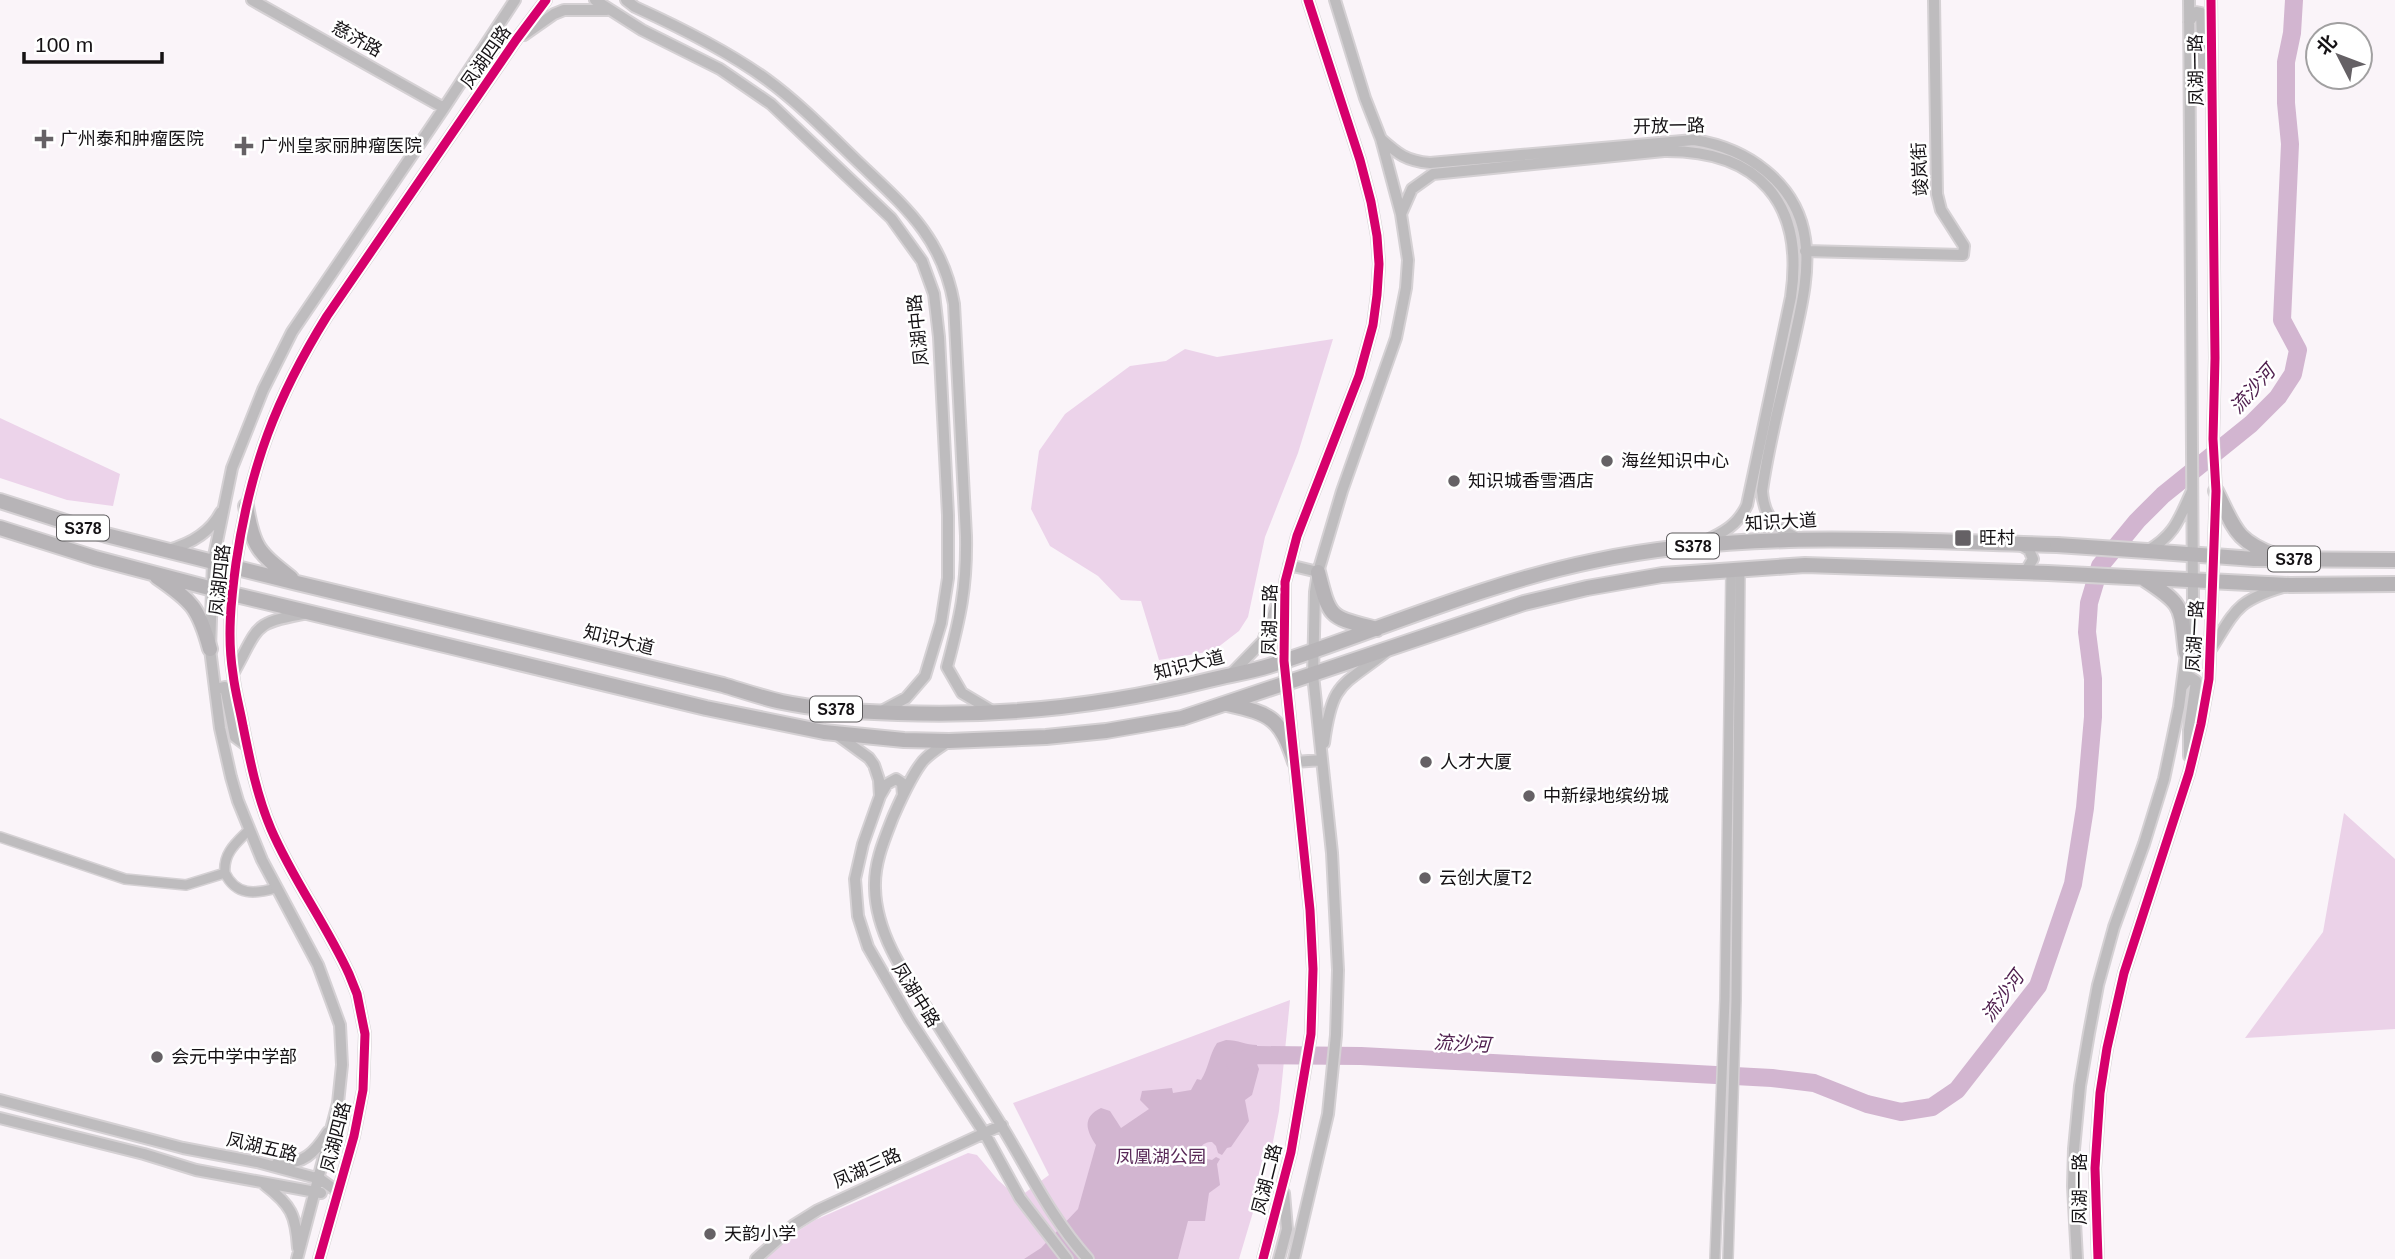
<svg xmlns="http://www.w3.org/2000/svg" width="2395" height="1259" font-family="Helvetica,'Noto Sans SC',sans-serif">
	<rect width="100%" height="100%" fill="#faf4f9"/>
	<path fill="#ecd3ea" d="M1333,339L1298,453L1265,537L1248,617L1239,631L1213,651L1159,660L1141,601L1121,600L1098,576L1050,546L1031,509L1039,451L1065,414L1130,366L1166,361L1185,349L1217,357Z
		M0,418L120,474L113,506L67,500L0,478Z
		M1290,1000L1279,1111L1271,1152L1239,1259H764L787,1238L815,1220L968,1153L977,1155L998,1180L1018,1198L1049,1175L1013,1103Z"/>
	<path fill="#ebd2e8" d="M2344,813L2395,859V1029L2245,1038L2323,932Z"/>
	<path fill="#d2b5d0" d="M1226,1040C1238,1040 1246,1045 1257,1045V1064L1259,1069L1252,1095L1245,1100L1249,1121L1231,1147L1227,1148L1222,1155L1218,1153L1216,1146L1212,1142C1201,1142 1197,1150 1203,1158L1212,1160L1216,1157L1220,1159L1217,1164L1220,1185L1209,1193L1205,1221H1188L1178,1259H1024L1041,1248L1078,1209L1096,1145C1086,1130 1082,1117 1101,1108L1110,1111L1121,1128L1149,1109L1140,1100L1142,1091L1172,1088L1173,1093L1191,1090L1197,1079L1201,1080C1209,1067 1209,1055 1217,1043Z"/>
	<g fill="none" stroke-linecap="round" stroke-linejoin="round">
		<path stroke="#d2b5d0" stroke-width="18" d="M1235,1063L1257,1055L1361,1056L1772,1078L1814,1083L1867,1104L1901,1112L1932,1107L1957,1090L2038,986L2073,884L2085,808L2093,717V679L2087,632L2089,603L2100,566L2137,521L2163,495L2251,424L2278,397L2293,374L2298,350L2282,320L2290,144L2286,103V62L2292,33L2294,0"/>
		<g stroke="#d5d1d4" stroke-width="12">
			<path id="minor" d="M0,837L125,879L186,885L225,873C236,896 255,894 276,888
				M225,873C223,853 236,843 249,830
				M1715,1259L1725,999L1731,569
				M1728,1259L1736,1000L1740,569"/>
		</g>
		<g stroke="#d5d1d4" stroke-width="14">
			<path id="tertiary" d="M252,0L444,108
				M595,0L642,30L720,69L771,104L891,218L922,261L934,294L939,337L948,515V578L941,623L925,676L906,698L880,712
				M626,0L635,7C679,27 726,50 766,79C799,103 828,133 857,161C904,206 942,236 954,304L966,536C967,587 960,618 947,667L962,693L994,712
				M2189,22L2196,12L2201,13L2203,66L2207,83
				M524,35L554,14L564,10H607
				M1381,139C1398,154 1406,161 1430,163L1694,140C1746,148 1797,182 1805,239C1810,272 1801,308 1794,340C1783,390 1769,440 1762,491C1764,518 1776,528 1799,539
				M1401,214L1412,189L1433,174L1664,151C1759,150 1805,203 1791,297L1747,505C1738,525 1723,533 1703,542
				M1805,251L1963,255L1964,246L1941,210L1937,194L1934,0
				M2020,545L2029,550L2033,559L2027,569L2020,571
				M168,550C190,544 210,533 221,512
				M2147,551C2175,535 2179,519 2192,491
				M1289,565L1318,572
				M2211,649C2236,610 2236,601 2283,587
				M234,672C260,625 252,623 308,613
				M1231,674L1263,641L1282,591
				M2182,687L2190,677L2196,681L2189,730V756
				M215,689L225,687L235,737L247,746
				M836,734L869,758L874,765L879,780L880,796L863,844L855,879L858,916L868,947L910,1020L985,1134L1020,1198L1067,1259
				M949,741C940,747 930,753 923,761C911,776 901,799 893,817C884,840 874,863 875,888C876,938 910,982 936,1022C955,1052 974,1082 993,1112C1025,1162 1048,1215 1088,1259
				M1324,743C1332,682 1341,687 1386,652
				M1295,762L1322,760
				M880,796L887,784L896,779L902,783L903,795
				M0,1100L183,1148L257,1162L320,1179L338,1192
				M0,1118L144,1154L196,1170L321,1193
				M277,1163C303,1165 315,1153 328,1132
				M265,1185C291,1205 296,1215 298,1248
				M297,1259L338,1103L342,1065L340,1025L318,965L262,860L238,801L231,777L220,728L210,649L213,561L232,468L263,390L292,332L444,108L515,0
				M319,1259L354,1136L363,1090L365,1034L357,994L349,974C326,924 293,880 271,829C257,796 250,761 243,726C240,709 235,692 233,674C227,637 231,600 236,563C250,467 276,398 327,316L516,40L546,0
				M756,1259L794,1225L818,1210L1002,1125
				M1263,1259L1291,1152L1311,1034L1313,969L1310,910L1284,661L1285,582L1297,536L1359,376L1373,325L1377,295L1379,264L1377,236L1371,202L1360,160L1308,0
				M1279,1259L1287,1229L1284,1193
				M1294,1259L1328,1114L1336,1035L1338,970L1332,853L1313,675L1315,592L1318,572L1342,491L1396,338L1406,288L1408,260L1401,214L1381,139L1365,98L1335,0
				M2077,1259L2073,1186L2074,1149L2080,1086L2089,1033L2098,985L2114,927L2144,844L2164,779L2179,707L2193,601L2189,0
				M2098,1259L2095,1168L2100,1093L2107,1048L2124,973L2189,773L2201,724L2209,679L2216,491L2213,439L2215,358L2211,0"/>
		</g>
		<g stroke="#d5d1d4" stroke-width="18">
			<path id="primary" d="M2216,491C2235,528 2234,540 2276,556
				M0,501L106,535L297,583L723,685C743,691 763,698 782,702C820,710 860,712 898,713C1004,717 1106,706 1209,680C1229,675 1250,672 1269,666C1377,631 1482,584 1594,561C1745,529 1903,541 2057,545
				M246,506C253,548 258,552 291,578
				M0,528L95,558L232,594L706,708L824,732L904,740L949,741L1046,737L1106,731L1182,718L1524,603L1587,588L1662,575L1805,565L2048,573L2290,585L2395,584
				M2147,551L2254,559L2395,560
				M1318,572C1330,620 1330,617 1377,629
				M157,577C192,601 199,608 210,649
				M2144,579C2185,606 2180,605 2186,653
				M1227,704C1272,714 1280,718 1295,762"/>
		</g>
		<use href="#minor" stroke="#bebcbe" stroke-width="9"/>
		<use href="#tertiary" stroke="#bebcbe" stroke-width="10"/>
		<use href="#primary" stroke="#b7b4b7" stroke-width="14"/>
		<g stroke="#d5d1d4" stroke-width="18" stroke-linecap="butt">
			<path id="primary-bridge" d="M2057,545L2147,551"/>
		</g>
		<use href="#primary-bridge" stroke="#b7b4b7" stroke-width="14"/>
		<g stroke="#fff" stroke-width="13">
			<path id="cycleway" d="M319,1259L354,1136L363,1090L365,1034L357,994L349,974C326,924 293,880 271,829C257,796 250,761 243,726C240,709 235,692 233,674C227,637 231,600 236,563C250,467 276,398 327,316L516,40L546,0
				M1263,1259L1291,1152L1311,1034L1313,969L1310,910L1284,661L1285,582L1297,536L1359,376L1373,325L1377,295L1379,264L1377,236L1371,202L1360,160L1308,0
				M2098,1259L2095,1168L2100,1093L2107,1048L2124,973L2189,773L2201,724L2209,679L2216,491L2213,439L2215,358L2211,0"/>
		</g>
		<use href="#cycleway" stroke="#d6006c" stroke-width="9"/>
	</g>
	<g fill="#656165" stroke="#fff" stroke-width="2.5">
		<path d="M40.5 128.5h7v7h7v7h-7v7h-7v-7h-7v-7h7z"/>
		<path d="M240.5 135.5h7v7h7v7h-7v7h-7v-7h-7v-7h7z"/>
		<circle cx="1607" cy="461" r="7"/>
		<circle cx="1454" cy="481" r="7"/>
		<rect x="1954" y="529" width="18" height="18" rx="3.5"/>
		<circle cx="1426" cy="762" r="7"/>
		<circle cx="1529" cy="796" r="7"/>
		<circle cx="1425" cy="878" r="7"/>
		<circle cx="157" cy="1057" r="7"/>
		<circle cx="710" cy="1234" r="7"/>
	</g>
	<g text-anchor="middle" stroke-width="5" stroke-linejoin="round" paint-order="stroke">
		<g fill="#fff" stroke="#5b595b" stroke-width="2">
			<rect x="57" y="515.5" width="52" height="25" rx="5"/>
			<rect x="1667" y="533.5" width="52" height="25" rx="5"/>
			<rect x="2268" y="546.5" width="52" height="25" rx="5"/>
			<rect x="810" y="696.5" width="52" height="25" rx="5"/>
		</g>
		<g font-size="16" font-weight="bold" fill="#151215">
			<text x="83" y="534">S378</text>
			<text x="1693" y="552">S378</text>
			<text x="2294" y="565">S378</text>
			<text x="836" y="715">S378</text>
		</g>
		<g font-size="18" fill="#151215" stroke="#fff">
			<text transform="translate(357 39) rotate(29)" y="6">慈济路</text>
			<text transform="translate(486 57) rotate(-55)" y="6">凤湖四路</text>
			<text transform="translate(2196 70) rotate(-91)" y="6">凤湖一路</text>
			<text transform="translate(1669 126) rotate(-1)" y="6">开放一路</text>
			<text transform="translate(1920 169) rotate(-93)" y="6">竣岚街</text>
			<text transform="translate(918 330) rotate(-96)" y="6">凤湖中路</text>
			<text transform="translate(1781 522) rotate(-3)" y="6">知识大道</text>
			<text transform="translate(220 580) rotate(-84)" y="6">凤湖四路</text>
			<text transform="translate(1270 620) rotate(-89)" y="6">凤湖二路</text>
			<text transform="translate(2195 636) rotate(-87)" y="6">凤湖一路</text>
			<text transform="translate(619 640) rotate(14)" y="6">知识大道</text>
			<text transform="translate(1189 665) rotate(-14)" y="6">知识大道</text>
			<text transform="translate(916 995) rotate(58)" y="6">凤湖中路</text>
			<text transform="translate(336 1137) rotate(-76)" y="6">凤湖四路</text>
			<text transform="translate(262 1147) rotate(13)" y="6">凤湖五路</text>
			<text transform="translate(867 1168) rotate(-24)" y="6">凤湖三路</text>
			<text transform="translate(1267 1179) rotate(-76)" y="6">凤湖二路</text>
			<text transform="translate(2080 1189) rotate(-90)" y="6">凤湖一路</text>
		</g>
		<g font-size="18" fill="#151215" stroke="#fff" text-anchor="start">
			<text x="60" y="145">广州泰和肿瘤医院</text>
			<text x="260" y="152">广州皇家丽肿瘤医院</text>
			<text x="1621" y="467">海丝知识中心</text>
			<text x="1468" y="487">知识城香雪酒店</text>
			<text x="1979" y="544">旺村</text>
			<text x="1440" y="768">人才大厦</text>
			<text x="1543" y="802">中新绿地缤纷城</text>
			<text x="1439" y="884">云创大厦T2</text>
			<text x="171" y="1063">会元中学中学部</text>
			<text x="724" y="1240">天韵小学</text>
		</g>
		<g font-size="18" fill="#592958" stroke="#fff">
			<text x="1161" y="1163">凤凰湖公园</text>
		</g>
		<g font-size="19" font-style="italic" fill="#50204f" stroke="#fff">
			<text transform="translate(2252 389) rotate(-49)" y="7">流沙河</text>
			<text transform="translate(2002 996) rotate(-54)" y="7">流沙河</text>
			<text transform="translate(1462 1043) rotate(3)" y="7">流沙河</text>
		</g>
	</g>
	<g transform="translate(2339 56) rotate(312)"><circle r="33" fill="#ffffff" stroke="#a1a0a1" stroke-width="2"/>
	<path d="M0-5L12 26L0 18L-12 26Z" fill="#656165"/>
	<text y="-10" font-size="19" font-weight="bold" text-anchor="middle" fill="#151215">北</text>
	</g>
	<path d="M24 52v10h138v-10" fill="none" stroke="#151215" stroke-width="3.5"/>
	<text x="35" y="52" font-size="21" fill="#151215" stroke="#ffffff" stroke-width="5" paint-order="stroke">100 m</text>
</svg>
